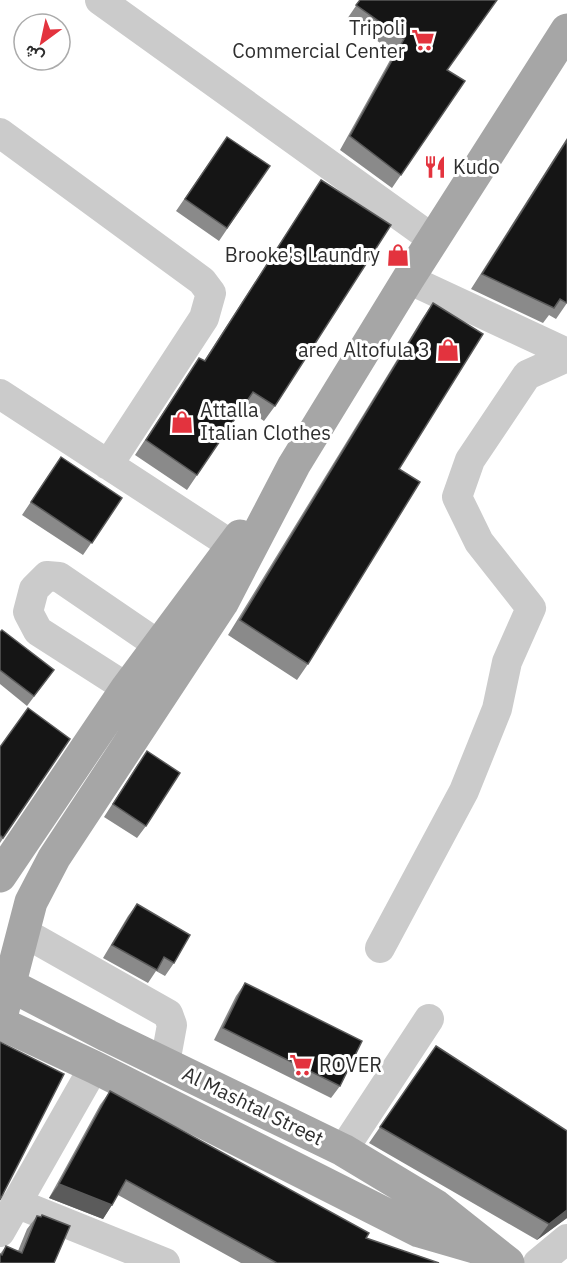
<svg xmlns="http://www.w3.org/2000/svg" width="567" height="1263" font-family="'IBM Plex Sans',Vazirmatn,sans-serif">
	<rect width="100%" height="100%" fill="#fff"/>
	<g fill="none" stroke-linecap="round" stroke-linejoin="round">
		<path stroke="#cbcbcb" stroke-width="30" d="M100,0L434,240
			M0,133L202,281L211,293L204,318L108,465
			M408,279L567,353
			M0,394L233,546
			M127,688L38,631L28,612L34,589L47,576L59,577L160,646
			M23,932L168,1014L172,1025L165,1063
			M380,948L464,791L497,709L507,662L531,608L479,542L457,497L470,460L527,375L567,357
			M343,1150L429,1019
			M16,1203L165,1263
			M0,1232L94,1067
			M538,1263L567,1239"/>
		<path stroke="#a6a6a6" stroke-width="33" d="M0,876L127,688L240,536
			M0,980L108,1036L343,1150L436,1206L508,1263
			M0,1021L31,902L54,858L222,603L294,465L408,279L567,30
			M0,1023L94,1067L419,1231L478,1248"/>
	</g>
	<path fill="#8a8a8a" d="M360,0L447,70L465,81L392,188L340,150L394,53L347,19Z
		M227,137L270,166L219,241L176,211Z
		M567,138V303L556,319L549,315L543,323L471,289Z
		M321,180L275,406L264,421L243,407L187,490L135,455L199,358L204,361Z
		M433,303L308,664L297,680L228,635L422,319Z
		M61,457L122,498L83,555L22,515Z
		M0,632L54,670L27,706L0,684Z
		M70,739L0,843V747Z
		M138,764L146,826L137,838L104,817Z
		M137,904L174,963L165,976L156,971L148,983L103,958L128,916Z
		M245,983L340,1086L331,1098L214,1040L236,996Z
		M436,1046L567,1218L537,1240L369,1143Z
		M110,1091L366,1238L439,1263H241L118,1195L103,1219L49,1198L100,1105Z
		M37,1216L54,1263H0V1254L6,1246L18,1251L27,1229Z"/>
	<path fill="#5b5b5b" d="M59,1184L112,1205L103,1219L49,1198Z
		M567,1210V1218L537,1240L549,1224Z"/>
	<path fill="#151515" stroke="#5b5b5b" stroke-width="1.5" d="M360,0H497L447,70L465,81L401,175L350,136L404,39L356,5Z
		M227,137L270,166L227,228L185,199Z
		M567,140V303L560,299L554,308L482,274Z
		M321,180L391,225L275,406L253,392L197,475L146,440L199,358L205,361Z
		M433,303L483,334L399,469L420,482L308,664L240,620Z
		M61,457L122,498L92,543L31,502Z
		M2,630L54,670L34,696L0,670V632Z
		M28,708L70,739L3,838L0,835V747Z
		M147,751L180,773L146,826L113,804Z
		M137,904L190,935L174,963L164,957L157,970L112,945Z
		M245,983L362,1041L340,1086L223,1028Z
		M0,1042L64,1074L0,1200Z
		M436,1046L567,1131V1210L549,1224L380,1127Z
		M110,1091L369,1233L366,1238L439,1263H277L126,1180L112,1205L59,1184Z
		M42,1215L70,1226L54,1263H0V1254L2,1255L6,1246L22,1253L37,1216L41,1217Z"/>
	<defs>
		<g id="supermarket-bare" transform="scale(1.8)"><path d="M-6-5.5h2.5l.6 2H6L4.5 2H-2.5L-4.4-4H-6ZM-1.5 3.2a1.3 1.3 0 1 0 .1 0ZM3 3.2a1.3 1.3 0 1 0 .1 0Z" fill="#e3333e" stroke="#fff" stroke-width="2.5" paint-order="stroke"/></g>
		<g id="restaurant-bare" transform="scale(1.8)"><path d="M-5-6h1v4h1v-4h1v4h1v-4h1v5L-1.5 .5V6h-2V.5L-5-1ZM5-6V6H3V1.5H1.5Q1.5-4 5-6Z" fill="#e3333e" stroke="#fff" stroke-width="2.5" paint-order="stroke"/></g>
		<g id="shop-bare" transform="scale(1.8)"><path d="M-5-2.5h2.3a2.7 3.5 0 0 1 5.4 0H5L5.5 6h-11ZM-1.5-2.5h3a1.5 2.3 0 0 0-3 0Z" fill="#e3333e" stroke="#fff" stroke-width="2.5" paint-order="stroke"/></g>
	</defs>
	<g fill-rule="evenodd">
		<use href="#supermarket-bare" x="423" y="40"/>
		<use href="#restaurant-bare" x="435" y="167"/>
		<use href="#shop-bare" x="398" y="255"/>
		<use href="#shop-bare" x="448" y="350"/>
		<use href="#shop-bare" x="182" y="422"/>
		<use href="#supermarket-bare" x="301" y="1065"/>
	</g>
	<g text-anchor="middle" stroke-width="6" stroke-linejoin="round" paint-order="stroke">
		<g font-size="20" fill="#2e2e2e" stroke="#fff" text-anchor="end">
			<text x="405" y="35">Tripoli<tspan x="405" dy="23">Commercial Center</tspan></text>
			<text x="453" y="174" text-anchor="start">Kudo</text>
			<text x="380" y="262">Brooke's Laundry</text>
			<text x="430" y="357">ared Altofula 3</text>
			<text x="200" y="417" text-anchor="start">Attalla<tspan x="200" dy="23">Italian Clothes</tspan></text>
			<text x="319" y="1072" text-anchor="start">ROVER</text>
		</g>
		<g font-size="20" fill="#2e2e2e" stroke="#fff">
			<text transform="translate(253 1106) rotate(26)" y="7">Al Mashtal Street</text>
		</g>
	</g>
	<g transform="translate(42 42) rotate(213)"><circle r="28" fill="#ffffff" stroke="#ababab" stroke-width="1.5"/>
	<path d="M0-4.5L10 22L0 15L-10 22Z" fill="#e3333e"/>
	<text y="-9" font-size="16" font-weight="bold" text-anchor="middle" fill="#2e2e2e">ش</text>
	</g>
</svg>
